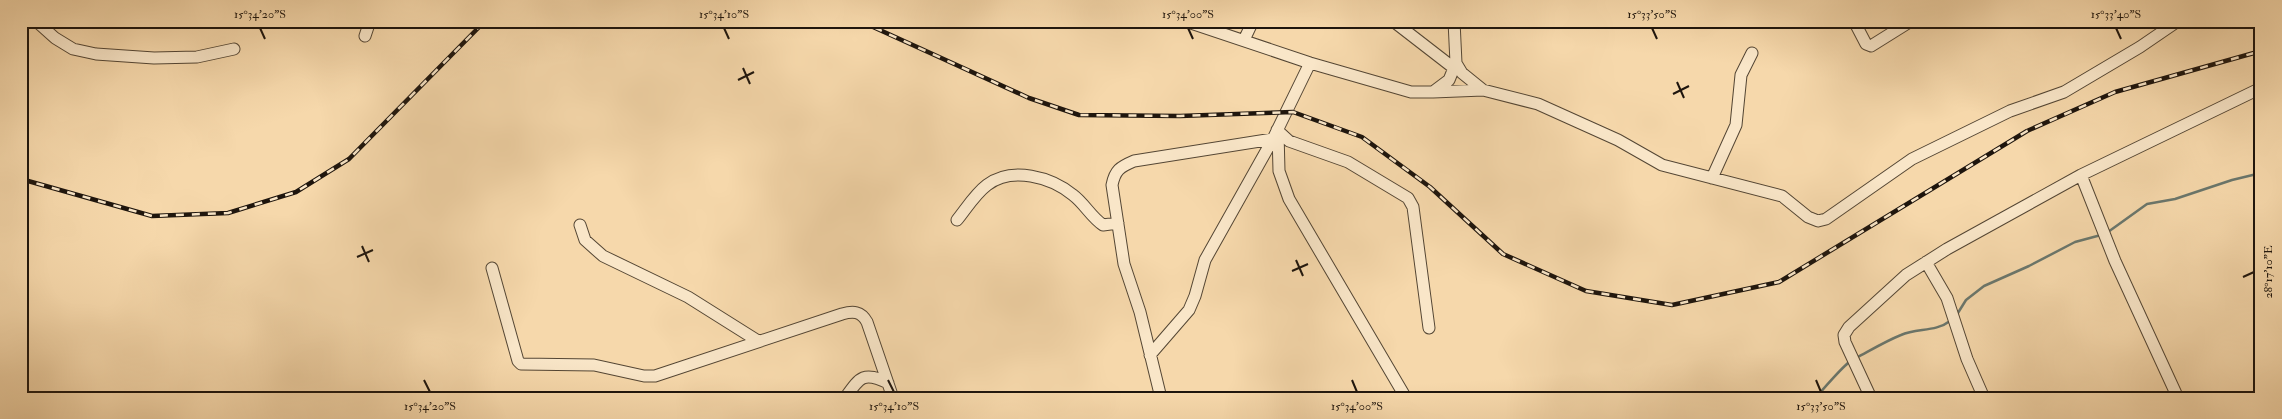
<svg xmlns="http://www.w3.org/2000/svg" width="2282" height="419" font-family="'IM FELL Double Pica',serif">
	<rect width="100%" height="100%" fill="#f6d8ab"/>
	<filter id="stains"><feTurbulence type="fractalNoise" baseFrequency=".004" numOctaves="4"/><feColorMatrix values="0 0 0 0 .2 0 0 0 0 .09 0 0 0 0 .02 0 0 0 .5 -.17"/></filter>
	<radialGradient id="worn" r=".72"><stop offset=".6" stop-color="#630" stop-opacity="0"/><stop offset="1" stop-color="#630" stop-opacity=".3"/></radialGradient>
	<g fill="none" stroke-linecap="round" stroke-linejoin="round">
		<path stroke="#6a776d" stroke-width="2.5" d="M2108,232L2147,204L2175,199L2232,180L2261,173
			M1956,316L1966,300L1984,286L2029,266L2075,242L2101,235
			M1856,358C1871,350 1886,341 1901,335C1917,328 1936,332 1950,321
			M1816,398C1821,391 1846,363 1851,361"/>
		<g stroke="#544634" stroke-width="13">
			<path id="minor" d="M36,21L55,38L73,49L96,54L154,58L197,57L234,49
				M1185,21L1310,63L1411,92H1433L1449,80L1456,63L1454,21
				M1393,21L1455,69
				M1854,21L1866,44L1871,46L1911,21
				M365,36L370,21
				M1244,40L1253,21
				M1456,63L1462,73L1483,90
				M1433,92L1483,90L1538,104L1618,140L1662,165L1782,196L1808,217L1818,221L1826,219L1912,159L2010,111L2064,92L2140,47L2178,21
				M1277,130L1289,141L1348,162L1408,198L1413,207L1429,328
				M1278,132L1279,171L1289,199L1406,398
				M2081,175L2115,261L2178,398
				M1712,178L1736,125L1741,75L1752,53
				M957,220C966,209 975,194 987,185C1012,166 1051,177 1073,195C1084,203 1091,217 1103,225L1118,223
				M580,225L585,240L603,256L688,297L758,341
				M1926,262L1947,298L1967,359L1984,398
				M492,268L518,361L521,364L594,365L644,376H655L842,314C853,311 861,311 867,322L893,398
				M1150,355L1189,310L1195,296L1205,260L1273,139L1310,63
				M845,398C860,377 863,371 888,383
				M1161,398L1140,312L1124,264L1112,185C1115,170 1120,167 1134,161L1273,139
				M1871,398L1845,342L1844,335L1849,327L1906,275L1947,249L2081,175L2261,88"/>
		</g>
		<use href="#minor" stroke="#f9e6c8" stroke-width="11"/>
		<g stroke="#1e150d" stroke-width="4.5">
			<path id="rail" d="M860,21L1029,98L1079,115L1180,116L1293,112L1362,137L1430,187L1503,254L1586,291L1672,305L1779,282L2027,131L2115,92L2261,51
				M21,179L152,216L228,213L296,192L349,159L485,21"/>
		</g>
		<use href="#rail" stroke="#f9e6c8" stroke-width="2.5" stroke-dasharray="8" stroke-linecap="butt"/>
	</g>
	<path fill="none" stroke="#1e150d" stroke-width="2" d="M260,28L265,39M724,28L729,39M1188,28L1193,39M1652,28L1657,39M2116,28L2121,39M743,68L750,84M738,80L754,72M1677,82L1684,98M1673,94L1689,86M362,246L369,262M357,257L373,250M1296,260L1303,276M1292,271L1308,264M2243,277L2254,272M424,380L430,392M888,380L894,392M1352,380L1357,392M1816,380L1821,392"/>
	<rect width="2282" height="419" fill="none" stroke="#f6d8ab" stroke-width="55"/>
	<rect x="28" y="28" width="2226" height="364" fill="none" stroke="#1e150d" stroke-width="2"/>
	<g font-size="12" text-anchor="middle" fill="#1e150d">
		<text x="260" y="18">15°34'20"S</text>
		<text x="724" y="18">15°34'10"S</text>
		<text x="1188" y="18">15°34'00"S</text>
		<text x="1652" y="18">15°33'50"S</text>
		<text x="2116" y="18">15°33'40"S</text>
		<text transform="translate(2268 272) rotate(-90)" y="4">28°17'10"E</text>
		<text x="430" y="410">15°34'20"S</text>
		<text x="894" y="410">15°34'10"S</text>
		<text x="1357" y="410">15°34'00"S</text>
		<text x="1821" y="410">15°33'50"S</text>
	</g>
	<rect width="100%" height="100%" filter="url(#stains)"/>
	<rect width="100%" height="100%" fill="url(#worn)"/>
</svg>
